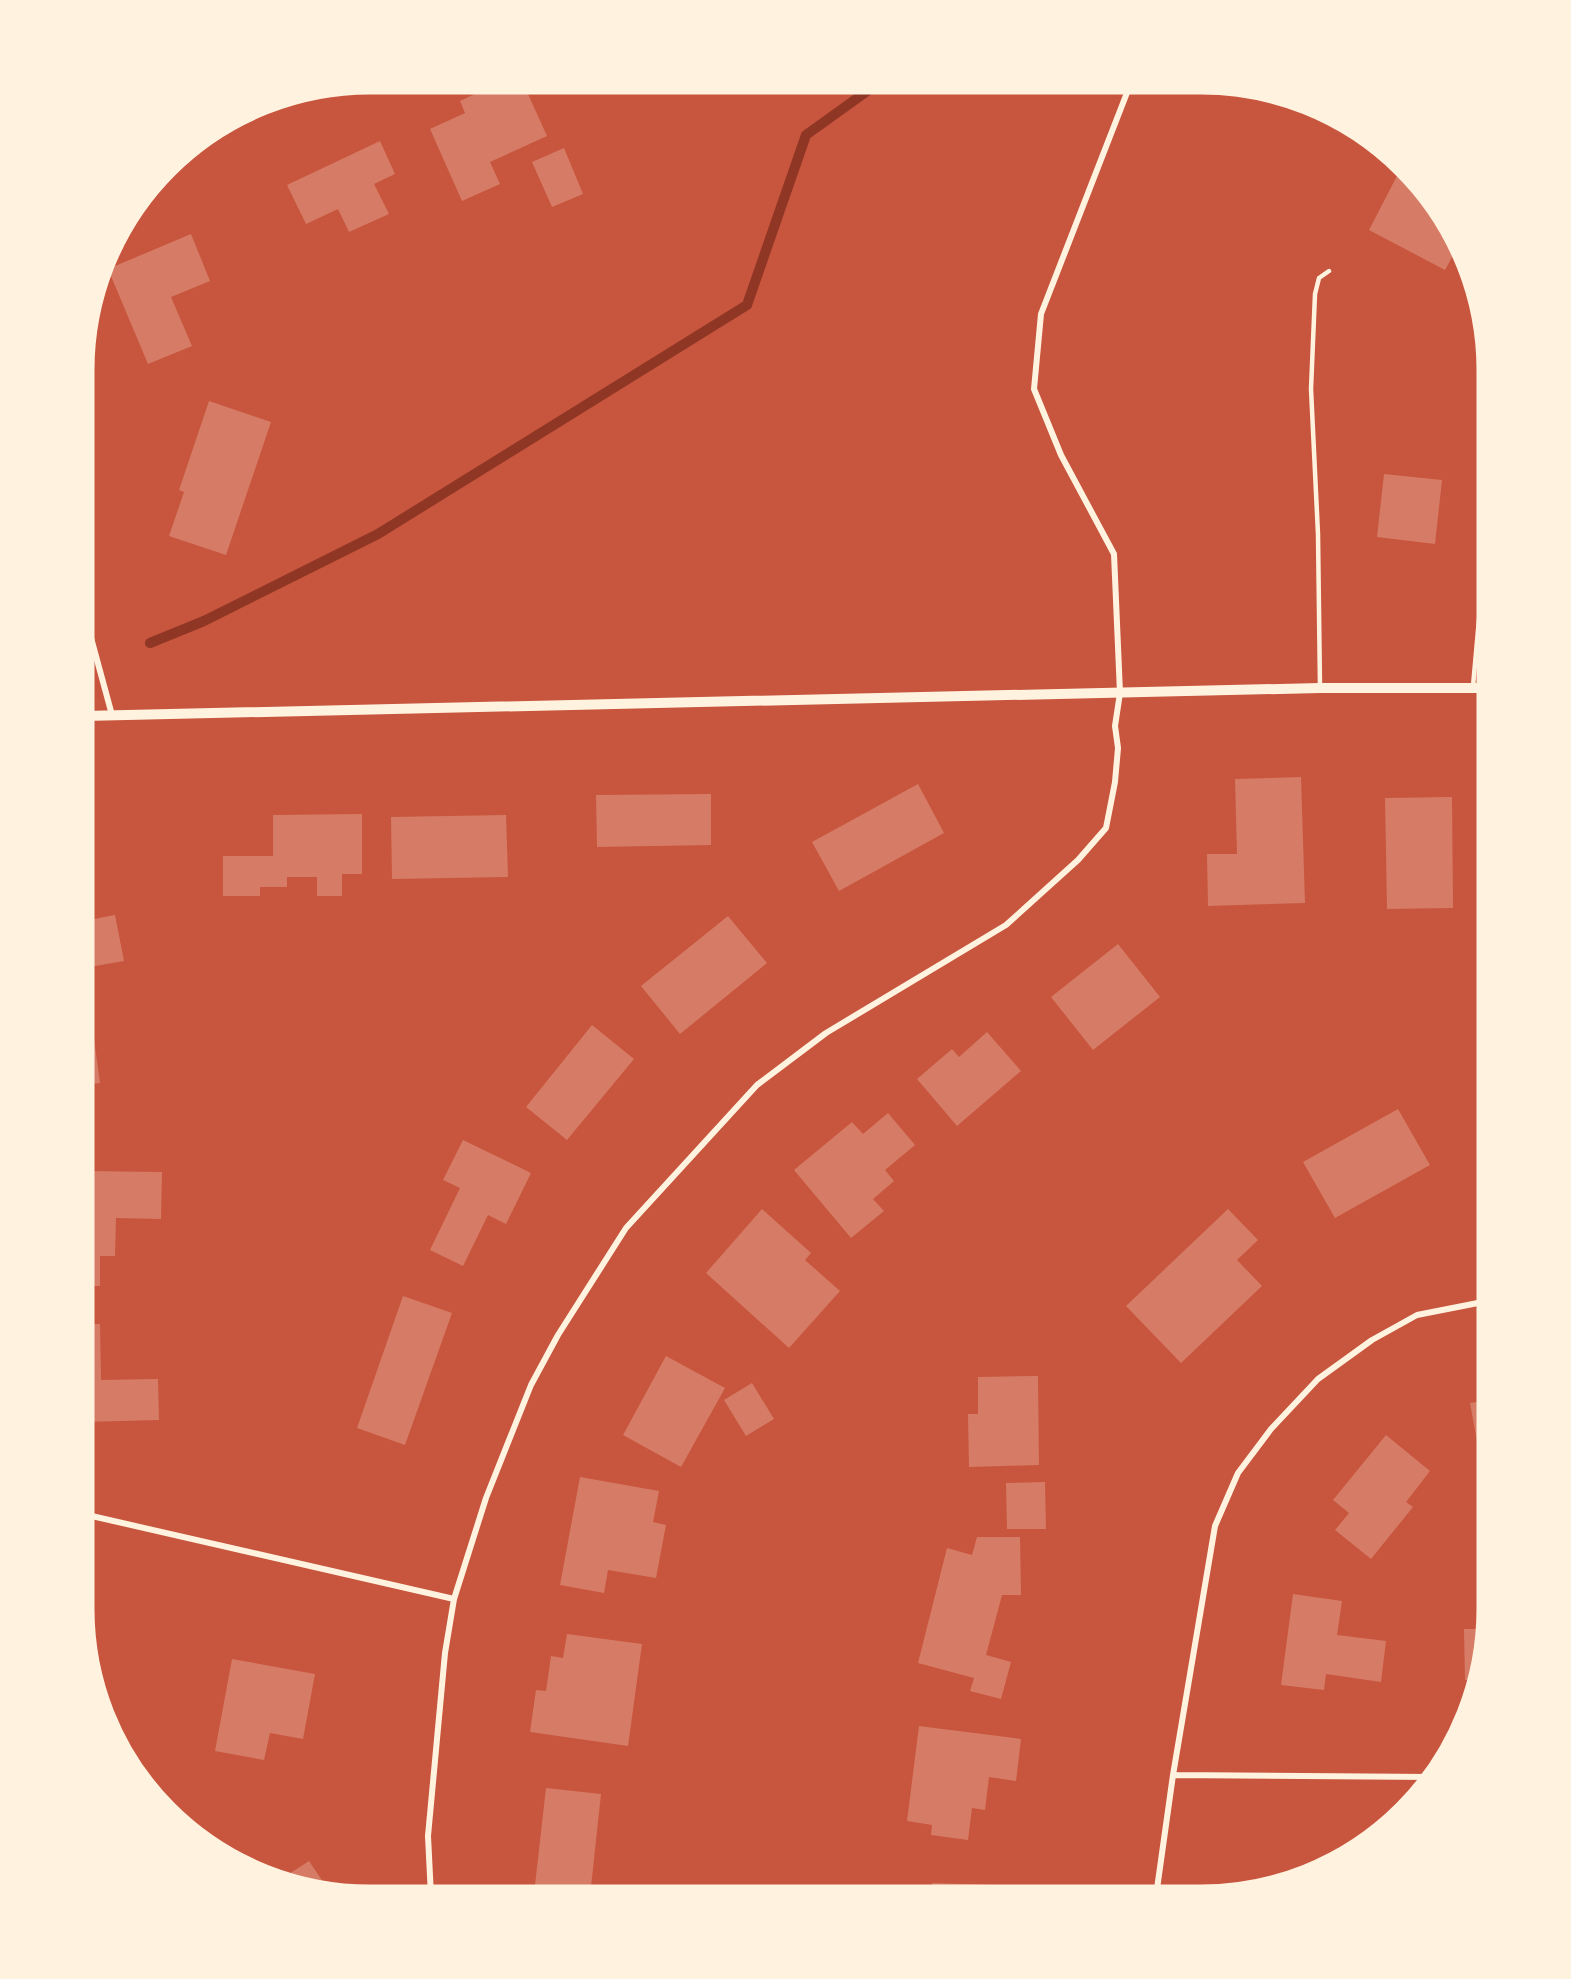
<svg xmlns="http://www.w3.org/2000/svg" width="1571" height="1979" font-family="Quicksand,sans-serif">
	<rect width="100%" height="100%" fill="#c8553d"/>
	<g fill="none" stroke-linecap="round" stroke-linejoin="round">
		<path stroke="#8f3625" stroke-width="10" d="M150,643L204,621L378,534L747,305L806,135L877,84"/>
	</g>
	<path fill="#d67c66" d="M498,83H523L547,136L490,162L500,184L462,201L430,129L465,113L460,101Z
		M603,83H626L608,93Z
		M380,141L395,174L374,184L389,214L349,232L338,209L306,224L287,185Z
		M564,148L583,194L552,207L532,162Z
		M1399,172L1450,227L1458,246L1445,270L1369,230Z
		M191,234L210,281L171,297L192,346L148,364L108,269Z
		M209,401L271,422L226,555L169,536L184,492L179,490Z
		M1384,474L1442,480L1435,544L1377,537Z
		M1301,777L1305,903L1208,906L1207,854H1237L1235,779Z
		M918,784L944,833L839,891L812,842Z
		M711,794V845L597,847L596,795Z
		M1452,797L1453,908L1387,909L1385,798Z
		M362,814V874H342V896H317V877H287V887H260V896H223V856H273V815Z
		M506,815L508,877L392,879L391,817Z
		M84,872H93L91,914H84Z
		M115,915L124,961L84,968V921Z
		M728,916L767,963L680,1034L641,986Z
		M1118,944L1160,997L1093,1050L1051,997Z
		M89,1002L100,1083L84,1085V1003Z
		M592,1025L634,1059L567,1140L526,1107Z
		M987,1032L1021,1071L957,1126L917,1079L952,1049L959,1057Z
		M1398,1109L1430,1165L1335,1218L1303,1162Z
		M888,1113L915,1145L885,1170L894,1181L873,1199L884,1211L851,1238L794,1170L852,1122L863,1134Z
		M463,1140L531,1173L506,1224L488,1215L463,1266L430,1250L460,1188L443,1180Z
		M83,1171L162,1172L161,1219L116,1218L115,1256H100V1286H83Z
		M762,1209L811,1253L805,1260L840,1291L789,1348L706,1273Z
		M1228,1209L1258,1240L1237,1260L1262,1286L1181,1363L1126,1306Z
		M403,1296L452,1313L405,1445L357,1428Z
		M83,1324H100L101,1380L158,1379L159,1420L83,1422Z
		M666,1356L725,1388L681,1467L623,1435Z
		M1038,1376L1039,1465L969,1467L968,1414H978V1377Z
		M752,1383L774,1419L746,1436L724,1400Z
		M1488,1400V1445L1478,1447L1470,1403Z
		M1386,1435L1430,1471L1406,1502L1413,1507L1371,1559L1335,1530L1349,1513L1333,1500Z
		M580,1477L659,1491L653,1522L666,1525L656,1578L608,1570L604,1593L560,1585Z
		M1045,1482L1046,1529H1007L1006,1483Z
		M977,1537H1020L1021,1595H1002L986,1655L1011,1662L1001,1699L970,1691L974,1678L918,1663L947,1548L972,1555Z
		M1293,1594L1342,1601L1337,1635L1386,1641L1381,1682L1326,1674L1324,1690L1281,1685Z
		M1464,1629H1487L1472,1680H1465Z
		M567,1634L642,1644L628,1746L530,1732L536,1690L546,1691L551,1656L563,1658Z
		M232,1659L315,1674L303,1739L270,1733L264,1760L215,1751Z
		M919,1726L1021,1739L1016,1781L989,1777L985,1810L972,1808L968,1840L931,1835L932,1825L907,1821Z
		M546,1788L601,1794L590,1896L534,1894Z
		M309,1861L330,1892L278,1881Z
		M932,1883L995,1885V1896H932Z"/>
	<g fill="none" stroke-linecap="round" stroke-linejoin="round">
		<path stroke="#fff3e0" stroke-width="4.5" d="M1473,686L1488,519
			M1320,688L1318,534L1311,389L1315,294L1319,278L1329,271"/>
		<path stroke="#fff3e0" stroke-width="6" d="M84,612L112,715
			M83,1514L454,1599
			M1173,1775L1432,1777
			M431,1896L428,1836L445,1653L454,1599L486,1498L531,1385L558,1335L626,1228L757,1085L826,1033L1006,925L1078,860L1106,828L1115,782L1118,748L1115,726L1120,693L1114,554L1061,455L1034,389L1041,314L1130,85
			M1156,1896L1173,1775L1215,1526L1238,1473L1271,1429L1318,1379L1372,1340L1417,1315L1488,1301"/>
		<path stroke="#fff3e0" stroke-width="10" d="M84,716L1320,688H1488"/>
	</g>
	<path d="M0 0H1571V1979H0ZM370 93H1201A277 277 0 0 1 1478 370V1609A277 277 0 0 1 1201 1886H370A277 277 0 0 1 93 1609V370A277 277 0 0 1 370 93Z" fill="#fff3e0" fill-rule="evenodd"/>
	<path fill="none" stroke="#fff3e0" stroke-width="3" d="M370 93H1201A277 277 0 0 1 1478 370V1609A277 277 0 0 1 1201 1886H370A277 277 0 0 1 93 1609V370A277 277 0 0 1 370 93Z"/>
</svg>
